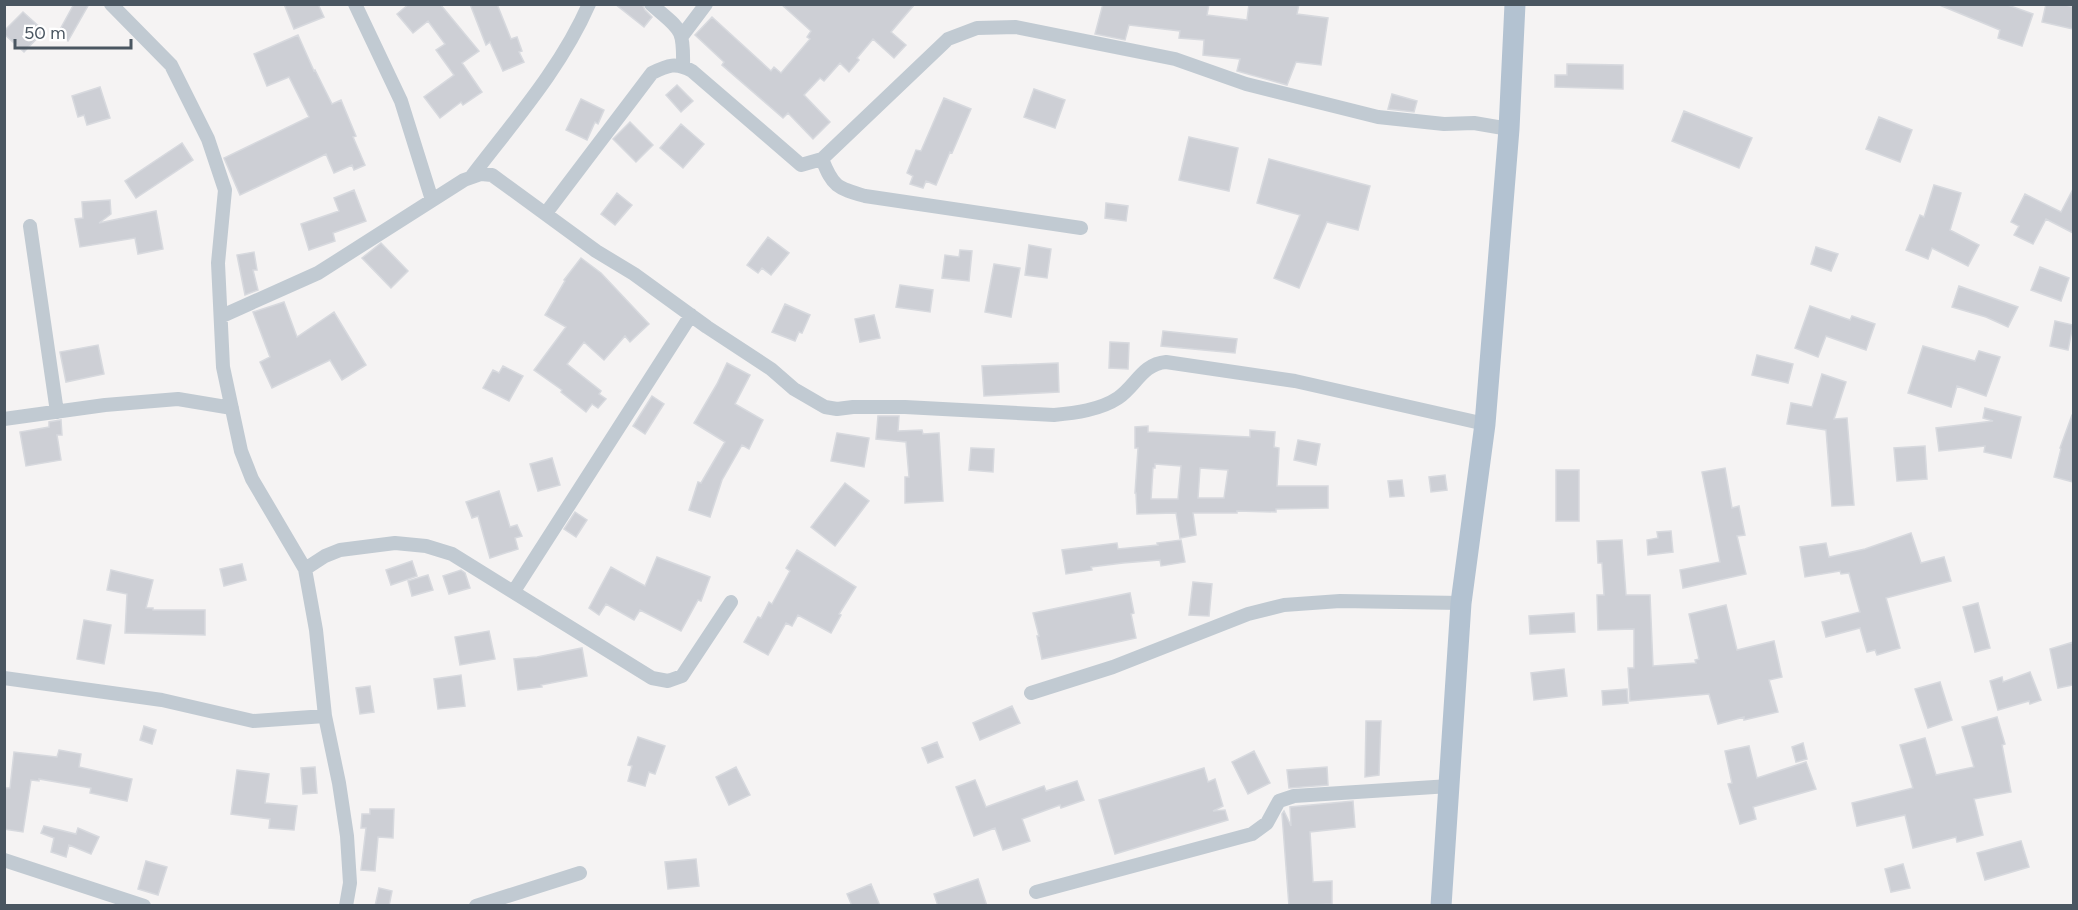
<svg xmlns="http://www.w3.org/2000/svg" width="2078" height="910" font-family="Figtree,sans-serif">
	<rect width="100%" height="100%" fill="#f5f3f3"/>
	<path fill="#cdcfd5" stroke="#d7d9de" stroke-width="1.5" fill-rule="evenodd" d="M74,4H89L68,41L57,35Z
		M284,4H318L324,17L294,29Z
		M409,4H440L479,51L462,63L482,92L463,105L461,102L440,118L424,97L454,75L436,50L445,44L428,21L413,33L397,14Z
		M470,4H497L511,39L517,37L522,51L519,52L524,62L503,71L490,42L486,45Z
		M615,4H642L645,10L652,17L644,27Z
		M781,4H915L891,32L906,45L894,58L873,39L857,58L859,60L849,72L840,63L824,81L820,78L804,95L830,122L813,139L788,113L783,118L722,65L724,62L695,35L712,17L771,71L774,67L781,73L810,39L807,37L811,31Z
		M1103,4H1209L1207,15L1247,20L1249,4H1299L1297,14L1328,18L1321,65L1296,62L1287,85L1237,71L1240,59L1203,55L1204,40L1179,38L1180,31L1129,25L1125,40L1095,34Z
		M1937,4H2005L2033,14L2022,46L1998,38L2000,30Z
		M2046,4H2062L2073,7V29L2042,22Z
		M23,12L44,31L24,52L4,34V31Z
		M298,35L314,71L315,70L332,104L341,100L356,136L353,137L365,165L354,170L352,165L334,173L326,154L240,195L224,158L309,117L289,77L267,86L254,54Z
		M1567,64L1623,65V89L1555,87V75H1567Z
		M677,85L693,101L681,112L666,95Z
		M100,87L110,118L87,125L84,115L78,117L72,96Z
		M1034,89L1065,100L1055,128L1024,117Z
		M1392,94L1417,101L1414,112L1388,109Z
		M944,98L971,109L952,153L950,152L936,185L926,181L923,188L910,184L913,176L907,173L916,150L921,151Z
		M581,99L604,110L598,124L595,122L587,140L566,130Z
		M1684,111L1752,138L1739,168L1672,141Z
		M1879,117L1912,130L1900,162L1866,149Z
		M630,122L653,145L636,162L613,139Z
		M681,124L704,144L683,168L660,148Z
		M1189,137L1238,148L1229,191L1179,180Z
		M182,143L193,160L136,198L125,181Z
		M1269,159L1370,186L1358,230L1327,222L1299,288L1274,278L1300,215L1257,203Z
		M1934,185L1961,193L1950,230L1979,245L1968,266L1932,248L1928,259L1906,250L1920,215L1924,217Z
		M2073,189V233L2046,219L2033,244L2014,235L2019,226L2011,222L2025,194L2061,212Z
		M354,190L366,221L333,233L335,241L309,250L301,224L339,211L334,198Z
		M617,193L632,205L615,225L601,214Z
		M110,200L111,214L99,223L156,211L163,249L138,254L135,238L80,247L75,219L83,218L82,202Z
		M1106,203L1128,206L1126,221L1105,218Z
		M768,237L789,253L771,275L762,268L758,273L747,265Z
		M381,243L408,271L391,288L362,258Z
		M1029,245L1051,249L1047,278L1025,275Z
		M1816,247L1838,254L1831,271L1811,264Z
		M960,250L972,251L969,281L942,278L945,255L959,257Z
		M254,252L257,270H253L258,290L245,295L237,255Z
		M581,258L601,273L649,324L630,342L625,336L604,360L584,342L567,364L601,391L599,394L606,399L598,408L592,404L586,412L561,392L562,390L534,370L566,327L545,315L565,281L564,280Z
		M994,264L1020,268L1011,317L985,312Z
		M2040,267L2069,278L2061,301L2031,290Z
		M900,285L933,290L930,312L896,307Z
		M1959,286L2018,307L2008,327L1986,317L1952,307Z
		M284,302L297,337L334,312L366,365L342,380L330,360L272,388L260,362L270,357L253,312Z
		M785,304L810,315L802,333L799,332L795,341L772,332Z
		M1810,306L1850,320L1852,316L1875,324L1866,350L1826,336L1818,357L1795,348Z
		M874,315L880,338L860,342L855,319Z
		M2055,321L2073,325L2068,350L2050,346Z
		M1163,331L1237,339L1235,353L1161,346Z
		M1110,342L1129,343L1128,369L1109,368Z
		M98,345L104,374L66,382L60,352Z
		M1923,346L1975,361L1979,351L2000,357L1986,396L1957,386L1951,407L1908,393Z
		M1757,355L1793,364L1788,383L1752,375Z
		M727,363L750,375L735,404L763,420L749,449L742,445L722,480L710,517L689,510L698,482L701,483L725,442L694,423L717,384Z
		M1058,363L1059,392L984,396L982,366Z
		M503,366L523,376L509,401L483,388L493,370L499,373Z
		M1822,374L1846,382L1834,419L1847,418L1854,505L1832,506L1826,430L1787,424L1791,403L1812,407Z
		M652,396L664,404L645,434L633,426Z
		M1985,408L2021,417L2011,458L1984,452L1985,446L1939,451L1936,428L1993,421L1983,418Z
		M2072,415H2073V482L2054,477L2061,449L2060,448Z
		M878,416H899L898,431L922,430L923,434L939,433L943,501L905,503V477H909L906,442L876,439Z
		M61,420L62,435H57L61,460L26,466L20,432L49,427V422Z
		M1148,426V432L1250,437V430L1275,432L1274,447L1279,448L1277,486H1328V508L1276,509V512L1237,511V513H1193L1196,535L1180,538L1176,513L1137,514L1136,493H1135L1138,448H1135V427ZM1155,464L1181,466L1178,499H1151L1153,468H1155ZM1200,468L1228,470L1224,498H1198Z
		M837,433L869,438L864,467L831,461Z
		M1298,440L1320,444L1316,465L1294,460Z
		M1925,446L1927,479L1897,481L1894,448Z
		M971,448L994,449L993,472L969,470Z
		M552,458L560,485L538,491L530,464Z
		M1725,468L1732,508L1739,506L1745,535L1737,536L1746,574L1683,588L1680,570L1720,562L1702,472Z
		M1556,470H1579V521H1556Z
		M1445,475L1447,490L1431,492L1429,477Z
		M1402,480L1404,496L1390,497L1388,481Z
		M845,483L869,501L835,546L811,527Z
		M499,491L510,527L517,525L522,536L515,538L518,549L490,558L478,516L472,518L466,502Z
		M575,512L587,520L576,537L564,529Z
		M1671,531L1673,552L1648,555L1647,540L1658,538L1657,532Z
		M1911,533L1921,563L1944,557L1951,581L1886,598L1900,648L1877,655L1875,650L1867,652L1860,628L1826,637L1822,622L1860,612L1849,573L1841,574L1840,571L1805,577L1800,547L1826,543L1829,557L1865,549Z
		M1181,540L1185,562L1161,566L1160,560L1123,563L1091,567L1092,570L1066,574L1062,550L1117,543L1118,549L1158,545L1157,543Z
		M1622,540L1626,595H1650L1653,666L1696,663L1695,660L1699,659L1689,614L1726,605L1737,650L1774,641L1782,677L1769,680L1778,712L1744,720V717L1718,724L1709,694L1630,701L1628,668H1634V629L1598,630L1597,595H1604L1602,563H1598L1597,541Z
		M797,550L856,587L839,614L841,615L831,633L798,615L792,626L786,623L768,655L744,642L758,617L761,618L769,602L772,604L790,571L786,568Z
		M657,557L710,577L701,601L698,600L681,631L640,610L634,620L606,604L599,615L589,608L611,567L645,586Z
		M412,561L417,576L391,585L386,570Z
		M242,564L246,580L224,586L220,569Z
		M111,570L153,580L146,608H153V610H205V635L125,633L127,594L107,590Z
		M461,570L465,573L470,588L449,594L443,576Z
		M428,575L433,590L412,596L408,581Z
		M1193,582L1212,584L1209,616L1189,615Z
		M1130,593L1134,613L1131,614L1136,638L1042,659L1037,636H1039L1033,613Z
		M1978,603L1990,648L1975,652L1963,607Z
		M1574,613L1575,632L1530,634L1529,616Z
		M84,620L111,625L104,664L77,659Z
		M489,631L495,659L460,665L455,637Z
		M2073,642V685L2058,688L2050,649Z
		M582,648L587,676L541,685L542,687L518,690L514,659L537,657Z
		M1564,669L1567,696L1534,700L1531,673Z
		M2030,672L2041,700L2030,704L2029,701L1998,710L1990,681L2002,677L2003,682Z
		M461,675L465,706L438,709L434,679Z
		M1940,682L1952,720L1928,728L1915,689Z
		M370,686L374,712L360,714L356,688Z
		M1627,689L1628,703L1603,705L1602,691Z
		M1012,706L1020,723L980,740L973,723Z
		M1997,717L2005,744L2002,745L2011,792L1974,799L1983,835L1957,842L1956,837L1913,848L1905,815L1857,826L1852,803L1913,788L1900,745L1925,738L1936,775L1974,767L1962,727Z
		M1366,721H1381L1379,775L1365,777Z
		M144,726L156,730L152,744L140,740Z
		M638,737L665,746L655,774L649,772L645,786L628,781L632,766L628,765Z
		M937,742L943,757L928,763L922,748Z
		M1803,743L1807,759L1796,762L1792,747Z
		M1749,746L1757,778L1806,762L1816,789L1753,807L1756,819L1740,824L1728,784L1732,783L1725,751Z
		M59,750L81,754L79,767L132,779L127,801L90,793L91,788L39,779V781L31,780L23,832L4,829V788H10L14,752L57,757Z
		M1254,751L1270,783L1248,794L1232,762Z
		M315,767L317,793L303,794L301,768Z
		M736,767L750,795L729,805L716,777Z
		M1327,767L1328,785L1289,788L1287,770Z
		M1204,768L1208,782L1215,779L1223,806L1213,811L1225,810L1228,820L1115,854L1099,800Z
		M237,770L269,774L265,803L297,806L294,830L269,828L270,819L231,814Z
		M975,780L986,807L1044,786L1046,791L1077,781L1084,800L1061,808L1060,805L1022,819L1030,841L1003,850L995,828L974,836L956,787Z
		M1353,801L1355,827L1310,832L1313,882L1332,881V904L1289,906L1282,814L1284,811L1291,826L1290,807Z
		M370,809H394L393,838L378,837L375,871L361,870L366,828H361L362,814H370Z
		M44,826L76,834L78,828L99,837L91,854L69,845L66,857L51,852L54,838L41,833Z
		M2021,841L2029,867L1985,880L1977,853Z
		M696,859L699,886L668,889L665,862Z
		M146,861L167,867L158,895L138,889Z
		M1903,864L1910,888L1891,892L1885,869Z
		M978,879L987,906H938L934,894Z
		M871,884L880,906H852L847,894Z
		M379,888L392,891L389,906H375Z"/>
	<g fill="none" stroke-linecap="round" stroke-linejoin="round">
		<path stroke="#c1cad2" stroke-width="14" d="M111,4L171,65L208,139L225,190L218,263L223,367L241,451L252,479L305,569L316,630L325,716L339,783L347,836L350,883L346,906
			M355,4L401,101L432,200
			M651,4C680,30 684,26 683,66
			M682,36L706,4
			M822,159C833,187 837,188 865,196L1081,228
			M472,176C514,121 561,68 589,4
			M546,213L652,73C668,65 676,62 692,71L801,165L822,159L948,39L977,28L1016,27L1175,59L1246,84L1378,117L1444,124L1474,123L1509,129
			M30,226L57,412
			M222,316L318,273L464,180L481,174L492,175L596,251L634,274L707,327L771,369L794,389L825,407L837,409L853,407H905L1054,415C1075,413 1100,410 1118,398C1136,386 1142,364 1166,362L1295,381L1485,424
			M4,419L105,405L178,399L232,408
			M305,569L325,556L340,550L395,543L426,546L452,554L652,678L668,681L682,676L731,602
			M514,591L691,315
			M4,678L162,700L253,721L325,716
			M1031,693L1113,667L1248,614L1284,605L1340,601L1461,603
			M4,860L144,906
			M1036,892L1252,834L1267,823L1279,801L1294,796L1450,786
			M476,906L580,873"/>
		<path stroke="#b3c2d1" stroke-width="21" d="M1441,906L1461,603L1485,424L1509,129L1515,4"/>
	</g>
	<rect width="2078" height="910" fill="none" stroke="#4a5661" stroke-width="12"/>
	<path d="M15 39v9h116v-9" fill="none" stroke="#4a5661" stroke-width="3"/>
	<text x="24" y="39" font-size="18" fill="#4a5661" stroke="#ffffff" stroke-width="4.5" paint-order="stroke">50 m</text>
</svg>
